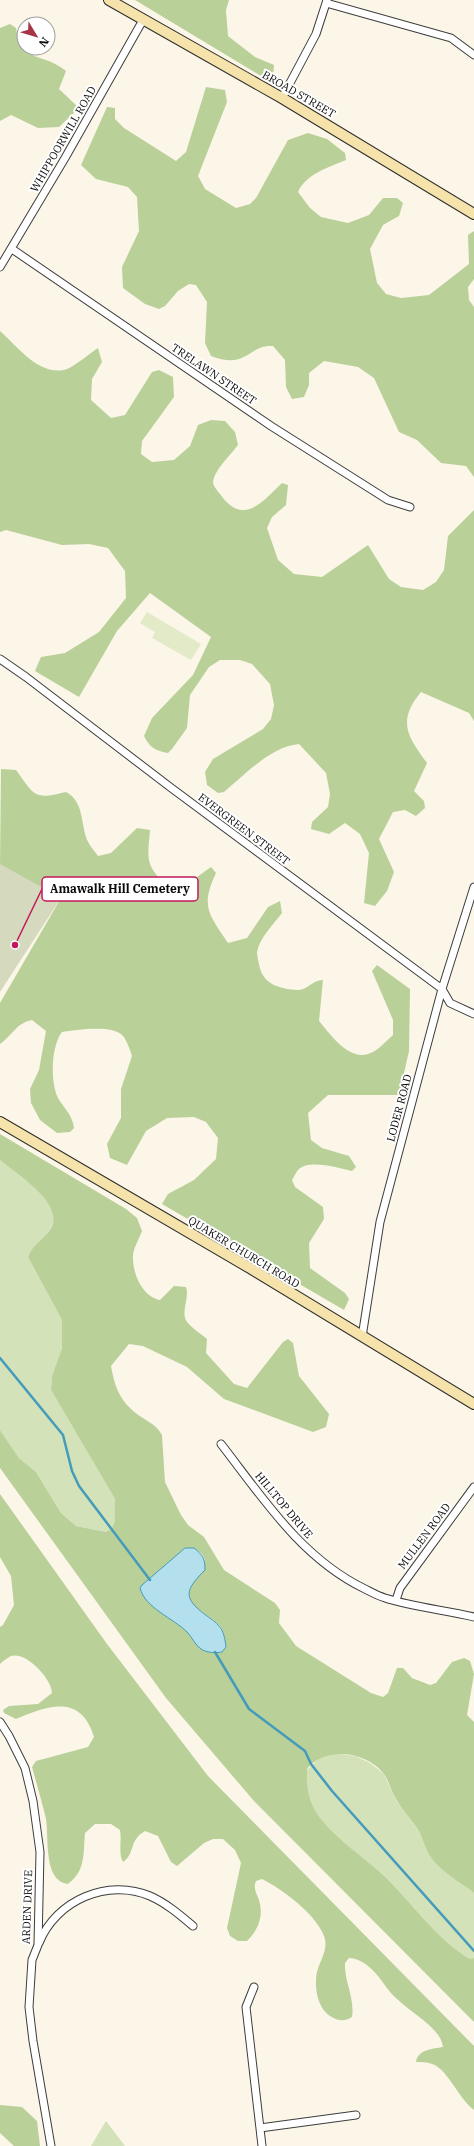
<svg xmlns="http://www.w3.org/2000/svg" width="474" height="2146" font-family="'IBM Plex Serif',serif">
	<rect width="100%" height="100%" fill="#fcf6e9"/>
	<path fill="#d3e2b8" d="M0,1160C16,1173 65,1203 51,1227C45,1239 32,1244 28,1257L62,1320V1348L52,1376L51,1390L115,1499V1521L112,1528L106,1532L76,1526L61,1513L36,1472L19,1458L0,1430Z
		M334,1753L355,1756L370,1763L384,1774L396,1800L419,1831L430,1856L445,1871L474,1893V1958L470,1959C435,1938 411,1901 381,1873C360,1854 326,1833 314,1808C307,1795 307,1783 307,1770L318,1759Z
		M106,2121L125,2146H91Z"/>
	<path fill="#b9d099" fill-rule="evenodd" d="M135,0H229L226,10L228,36L255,57L274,65L273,76L266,79Z
		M10,24L16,28C21,64 43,52 66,71L59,89L79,108L59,127L38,128L11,115L0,121V28Z
		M206,87L225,90L227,102L198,176L205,189L236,208L250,204L256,198L288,140L308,133L327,139L345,153L346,160C329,167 306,174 298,192L310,208L321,217L348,223L369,215L383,198H397L403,203L399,216L383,225L370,249L377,283L386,294L401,298L429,295L469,264L468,235L474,231V279L468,287L469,300L474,307V477L466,466L441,463L417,440L399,432L374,378L358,367L324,361L309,373V385L304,397L292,399L286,387L285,360L273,346C248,344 248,370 211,356L205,343L207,302L196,285L189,284L178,291L165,306L159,309L145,304L123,288L122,267L139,231L137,197L128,187L96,179L81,165L107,107L115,108V119L124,128L176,161L186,152Z
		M0,331C17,346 38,375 64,370C73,368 90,353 98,348L102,362L92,379L91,400L111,418L125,415L152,372L159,370L173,377L174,397L142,441L141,454L152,462L174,460L190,446L198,425L211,420L225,421L235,432L238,445C232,453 217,468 214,478C211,484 216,489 220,494C243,527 262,502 282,483L288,485L286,505L272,517L267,528L278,560L294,574L322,577L368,545L389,579L401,587L423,590L436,582L444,570L448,536L474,510V721L469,713L421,692C397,721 407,736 427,763L414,791L424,801L425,808L416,816L405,810L393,812L379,839L394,872L387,891L375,906L364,903L369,853L360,834L345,823L329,834L311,829L312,822L328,807L330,794L326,773L299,744C270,747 246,774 224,792L218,793L207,785L205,772L213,759L263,729L271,719L274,705L270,684L252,664L240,660H220L209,667L190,695L187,728L172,749L168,753C156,751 149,747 144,736L152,718L193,675L211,637L150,593L117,631L79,697L35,671L41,657L65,653L99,632L126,598L125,571L108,548L89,544L62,545L6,530L0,532Z
		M1,769L16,770C35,796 34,800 66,792C83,801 81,821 86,837C88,844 94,850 98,856L111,853L137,828L150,830C147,864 146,864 169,889L183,887L211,867L216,873C200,907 209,914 228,943L247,938L268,907L280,901L282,913C273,925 260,937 257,952C257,955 258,960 259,964C262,984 279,989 298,990C308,990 312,980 323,980L319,1021C330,1034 348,1060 368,1054C377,1052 386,1041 393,1035V1020L372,971L377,965L410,989L409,1051L399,1095H328L308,1113L311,1140L322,1148L349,1156L356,1167L352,1171C340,1168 309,1159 299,1169C296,1172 294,1177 292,1180L295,1187L323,1207L324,1219L309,1243L310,1268L345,1293L349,1299L344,1310L162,1204L168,1194L194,1180L216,1159L218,1138L206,1122L194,1117L167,1118L146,1131L127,1165L110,1158L107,1144L121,1118V1089L132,1056C130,1050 127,1041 123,1036C113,1024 76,1030 62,1032C51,1046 50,1082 58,1098C64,1108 73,1116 74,1128L70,1132L57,1133L40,1120L31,1103L30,1089L39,1070L46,1031L32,1020C16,1023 12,1036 0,1044V1003L61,898L0,865Z
		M0,1134L126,1209L137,1218L142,1231C139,1239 132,1251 133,1258C133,1275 143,1297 160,1300L174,1286L186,1287C190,1298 180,1312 187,1322C192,1328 201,1334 207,1339L206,1353L234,1384L247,1388L283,1342L288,1339L293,1343L299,1376L329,1414L326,1427L313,1432L224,1399L187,1367L143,1346L129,1344L111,1366C114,1383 118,1397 131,1409C141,1419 155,1422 162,1435L165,1482L181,1515L188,1525L204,1537L224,1570L275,1603L280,1610L279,1623L296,1646L371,1693L383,1697L388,1693L397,1668H403L412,1678L430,1685L436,1683L452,1662L464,1658L470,1661L474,1674L467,1715L474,1722V1893C460,1882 440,1871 430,1856C425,1848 423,1839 419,1831C412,1820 402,1810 396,1799C391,1791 389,1781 384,1774C366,1751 325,1746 307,1769C307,1783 307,1795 314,1808C326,1832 360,1854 381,1873C411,1901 435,1938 470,1959L474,1958V2022L254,1801L166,1698L0,1468V1430L19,1458L36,1472L61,1513L76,1526L106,1532L112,1528L115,1521V1499L51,1390L52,1376L62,1348V1320L28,1257C32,1244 45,1239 51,1228C65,1203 15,1173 0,1160ZM185,1548H194L202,1554L205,1560C200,1567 194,1576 191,1584C182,1608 208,1612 220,1626C224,1631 225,1640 226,1647L201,1649L188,1632L156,1608L140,1588Z
		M0,1494L107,1644L208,1776L474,2046V2110C459,2099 447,2068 432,2064C427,2062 421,2062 416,2062C418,2049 433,2049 443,2047C441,2028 410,2012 397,1999C386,1990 380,1975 368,1966C363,1962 356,1958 349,1958L345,1963C344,1981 355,1998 352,2017C344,2022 338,2021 330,2016C317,2008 314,1986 317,1972C320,1960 329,1949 324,1936C316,1914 282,1889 262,1879L256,1881C252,1890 259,1896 260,1904C263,1919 257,1931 247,1941H238L230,1936L227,1928L241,1863L235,1850L223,1839H213L204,1843L177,1866L171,1862L158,1836L145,1831C128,1841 136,1853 123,1862C118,1854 122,1840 120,1830L111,1824H95L85,1833C83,1855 86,1870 68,1884C43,1881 49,1838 46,1819C42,1802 37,1785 32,1767L36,1761L88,1747L94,1737C81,1694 49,1705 16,1719L4,1713L3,1710L9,1706L38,1704L52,1693C52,1679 26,1651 11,1656C7,1658 3,1661 0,1664V1627L3,1625L14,1605L11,1576L0,1557Z
		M0,2105L22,2107L37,2121L40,2146H14L0,2133Z"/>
	<path fill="#d5dabe" d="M0,864L61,898L0,992Z"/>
	<path fill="#e3eac8" d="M147,612L201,644L191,660L152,638L155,632L140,623Z"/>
	<path fill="#b4dfed" stroke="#449bbb" d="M185,1548H194C203,1555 205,1559 205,1570C185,1590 182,1598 207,1616C211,1619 216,1622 219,1626C224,1631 225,1640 226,1647L222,1652C216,1653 207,1653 201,1649C195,1645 192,1637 187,1632C173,1618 145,1608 140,1588L142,1585Z"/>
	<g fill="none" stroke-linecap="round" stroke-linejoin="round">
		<path stroke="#449bbb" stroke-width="2.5" d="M0,1358L63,1435L72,1471L79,1486L150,1580
			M215,1652L249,1709L305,1751L311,1764L332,1791L474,1951"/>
		<g stroke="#3d3d3d" stroke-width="9">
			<path id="street" d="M326,3L451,38L474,55
				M282,98L316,34L327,0
				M12,249L271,426L388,500L410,507
				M0,267L65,158L143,20
				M0,659L26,677L170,787L442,989L450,1003L474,1014
				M362,1337L380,1222L442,989L474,887
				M221,1444C263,1498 301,1558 365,1589C371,1592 378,1596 385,1598C413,1607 445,1610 474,1617
				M396,1600L400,1588L474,1487
				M0,1722L9,1736L25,1768L33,1801L40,1852L38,1945L32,1960L29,2007L33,2041L51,2146
				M39,1943C56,1900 108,1878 150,1896C166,1903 180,1915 193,1926
				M254,1987L246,2007L262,2146
				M260,2128L356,2115"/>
		</g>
		<g stroke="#2c2c2c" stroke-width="12">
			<path id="secondary" d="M109,0L282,98L474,214
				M0,1122L250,1268L474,1404"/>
		</g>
		<use href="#street" stroke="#fff" stroke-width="7"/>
		<use href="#secondary" stroke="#f5e3ab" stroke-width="10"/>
	</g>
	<g text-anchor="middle" stroke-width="4" stroke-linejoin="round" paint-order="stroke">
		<g font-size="11" fill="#0a0a0a" stroke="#fff">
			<text transform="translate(299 94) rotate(30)" y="4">BROAD STREET</text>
			<text transform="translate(63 139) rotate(-60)" y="4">WHIPPOORWILL ROAD</text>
			<text transform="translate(214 374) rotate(34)" y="4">TRELAWN STREET</text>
			<text transform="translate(244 829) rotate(37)" y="4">EVERGREEN STREET</text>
			<text transform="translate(399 1108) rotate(-75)" y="4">LODER ROAD</text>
			<text transform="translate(244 1252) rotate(31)" y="4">QUAKER CHURCH ROAD</text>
			<text transform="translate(284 1505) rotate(50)" y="4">HILLTOP DRIVE</text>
			<text transform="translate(424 1536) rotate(-53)" y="4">MULLEN ROAD</text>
			<text transform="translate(27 1907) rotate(-88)" y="4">ARDEN DRIVE</text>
		</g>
	</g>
	<path fill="none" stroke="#c2185b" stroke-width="1.5" d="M15 945L42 889"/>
	<circle fill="#c2185b" stroke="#fff" stroke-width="1.5" cx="15" cy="945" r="4"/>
	<rect fill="#fff" stroke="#c2185b" stroke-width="1.5" x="42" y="877" width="156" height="24" rx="4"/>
	<g font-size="12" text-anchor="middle" font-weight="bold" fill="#0a0a0a">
		<text x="120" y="893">Amawalk Hill Cemetery</text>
	</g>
	<g transform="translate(36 36) rotate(128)"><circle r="19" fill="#ffffff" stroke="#9d9d9d"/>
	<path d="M0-3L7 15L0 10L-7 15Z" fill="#a83448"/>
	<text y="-6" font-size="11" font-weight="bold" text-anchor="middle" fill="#0a0a0a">N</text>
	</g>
</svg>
